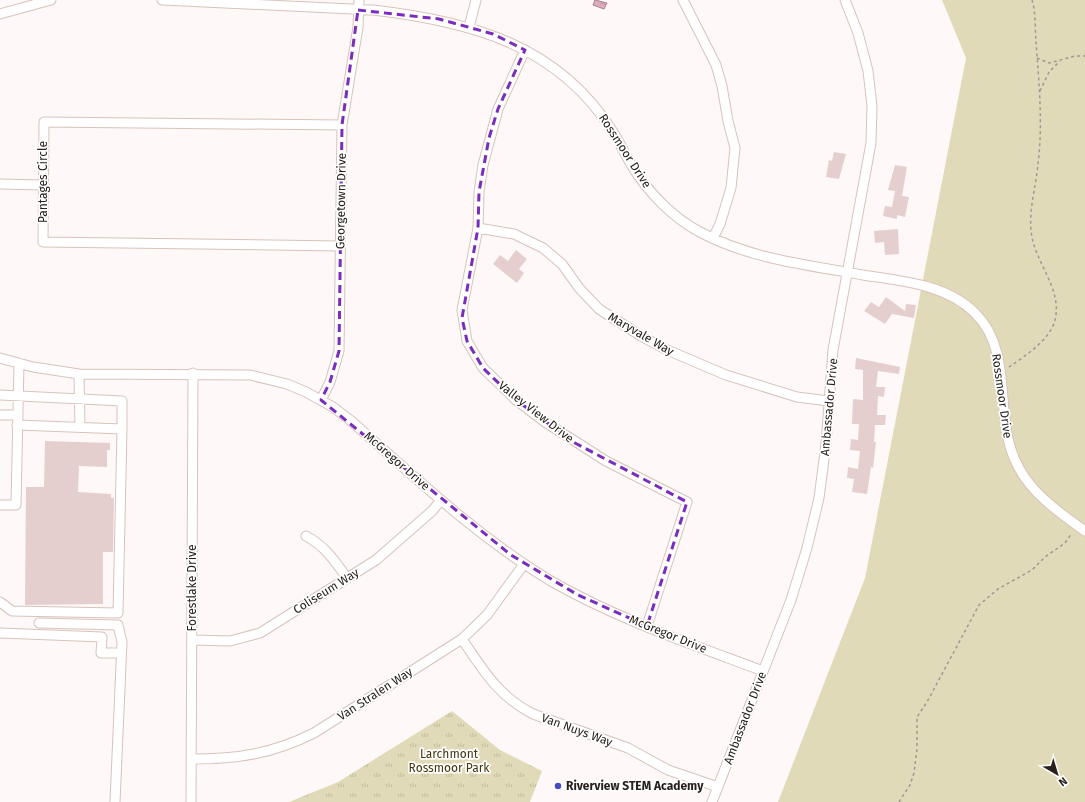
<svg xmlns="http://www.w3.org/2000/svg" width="1085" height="802" font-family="'Fira Sans',sans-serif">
	<defs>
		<pattern id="park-tufts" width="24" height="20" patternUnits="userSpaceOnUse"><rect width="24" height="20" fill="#e1dab8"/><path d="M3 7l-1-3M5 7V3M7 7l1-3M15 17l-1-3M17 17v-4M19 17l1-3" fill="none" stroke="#c1bb9e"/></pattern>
		<pattern id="water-ripples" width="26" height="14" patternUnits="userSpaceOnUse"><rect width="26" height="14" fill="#dfabbf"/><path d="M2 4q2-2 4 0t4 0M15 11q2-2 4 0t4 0" fill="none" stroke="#bf93a4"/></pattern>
	</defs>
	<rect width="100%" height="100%" fill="#fef9f8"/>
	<path fill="#e1dab8" d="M942,0H1085V802H778L865,578L966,58Z"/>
	<path fill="url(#park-tufts)" d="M452,711L500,750L542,771L530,802H289L338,782Z"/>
	<path fill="url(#water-ripples)" stroke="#a8818e" d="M595,0L607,3L604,9L593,5Z"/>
	<path fill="#e5cece" d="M834,152L846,154L839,179L826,177L829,160L832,161Z
		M895,165L907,167L902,196L909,197L905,217L897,215V219L883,216L885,206L892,207L895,191L888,190Z
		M898,229L899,254L885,255L884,242L875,243L874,231Z
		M516,250L527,259L519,269L524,273L517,283L493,264L500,255L508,261Z
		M886,297L905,311L906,304L916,305L914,318L892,314L885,324L864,311L871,302L879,307Z
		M856,358L900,367L899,374L878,371L876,387H885L884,397L878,396L877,415H886L885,425H875L874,442H876L873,468L871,467L867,494L852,492L854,479L847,478L848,467L858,469L860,451L850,450L851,439L858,440L859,424H852L853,399L863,400V370L855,369Z
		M45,441L110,443V450H107V467L79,466L78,492L111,494V498H114L113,552H103V604L25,605L26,487H44Z"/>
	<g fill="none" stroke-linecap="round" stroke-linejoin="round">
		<g stroke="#d7c3ba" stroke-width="11">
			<path id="minor" d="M162,0L373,10C469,21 558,44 613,132C620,143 625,154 632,166C648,192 673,218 700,232C750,259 808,265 863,275C901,281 946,284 975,313C1014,351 994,414 1015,460C1029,492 1057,511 1085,531
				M683,0L716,65L722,86L728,121L735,148L731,188L720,224L713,238
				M0,14L51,0
				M469,27L476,0
				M525,50L498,109L483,165L479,192L478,228L462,310L467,341L483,368L516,400L545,422L606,461L687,502L647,626
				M0,184L44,185
				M478,228L514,234L543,248L562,264L579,288L599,309L641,336L665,349L726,375L797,397L829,401
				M340,246L43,242L44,122L342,125
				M0,358L33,367L79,374L250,375L287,384L306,392L333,407L350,420C414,476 477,537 551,581C617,619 691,644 763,671
				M79,374L80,427
				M0,395L122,401V429
				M321,400L330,382L339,351L342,125L358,27L359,0
				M0,415H18
				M0,505H16L19,363
				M306,536C325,546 335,561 347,578
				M0,602L12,611L118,613L122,429L17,425
				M39,623L118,625L122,642L115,802
				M0,633L102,637L101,653H121
				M462,639C483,670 498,696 533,714L628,748L668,770L718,787
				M192,640L230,641L260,633L376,560L432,511L441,500
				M191,759C238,759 272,754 314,733L462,639L487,615L524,564
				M191,802L193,373
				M712,802L791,600L807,548L819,498L826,444L833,350L871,143L872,106L868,71L858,33L845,0"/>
		</g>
		<path stroke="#9e9896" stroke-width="1.5" stroke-dasharray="3 3" stroke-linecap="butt" d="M1037,58L1049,63L1075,56H1085
			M1040,91L1049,72L1060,61
			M1009,367C1025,356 1050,340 1055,320C1063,288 1033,261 1031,230C1029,208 1036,186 1038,164C1043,124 1039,82 1036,42C1035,29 1036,13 1032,0
			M899,802L910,785L914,773L917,749V717L927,702L979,605L998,589L1032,570L1045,557L1065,543L1072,533"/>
		<use href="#minor" stroke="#fff" stroke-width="9"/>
	</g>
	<path fill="none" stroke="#7b2cbf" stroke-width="3" stroke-dasharray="8 5" stroke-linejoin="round" d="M358,10L439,19L493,34L525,50L498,109L489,138L479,192L478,228L462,318L467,341L483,368L516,400L575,443L687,502L647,626L578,595L511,555L321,400L330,382L339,351L342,125Z"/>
	<circle fill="#464bc0" stroke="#fff" stroke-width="1.5" cx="558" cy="786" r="4"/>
	<g text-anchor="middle" stroke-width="3.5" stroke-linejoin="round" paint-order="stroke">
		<g font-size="12" fill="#27201c" stroke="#fff">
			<text transform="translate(625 151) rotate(57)" y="4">Rossmoor Drive</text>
			<text transform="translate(43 182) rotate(-90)" y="4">Pantages Circle</text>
			<text transform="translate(341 201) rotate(-89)" y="4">Georgetown Drive</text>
			<text transform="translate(641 334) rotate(30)" y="4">Maryvale Way</text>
			<text transform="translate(1002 396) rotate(82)" y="4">Rossmoor Drive</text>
			<text transform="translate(829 407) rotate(-85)" y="4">Ambassador Drive</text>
			<text transform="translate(536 412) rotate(38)" y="4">Valley View Drive</text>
			<text transform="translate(397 461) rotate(41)" y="4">McGregor Drive</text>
			<text transform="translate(192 588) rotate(-90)" y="4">Forestlake Drive</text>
			<text transform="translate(326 591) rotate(-32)" y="4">Coliseum Way</text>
			<text transform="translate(668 634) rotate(22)" y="4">McGregor Drive</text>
			<text transform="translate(375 694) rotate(-33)" y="4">Van Stralen Way</text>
			<text transform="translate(745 718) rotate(-69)" y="4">Ambassador Drive</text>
			<text transform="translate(577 730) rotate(20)" y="4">Van Nuys Way</text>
		</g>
		<g font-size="12" fill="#3f370f" stroke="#fff">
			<text x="449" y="758">Larchmont<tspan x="449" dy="14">Rossmoor Park</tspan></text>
		</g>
		<g font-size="12" font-weight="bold" fill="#27201c" stroke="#fff" text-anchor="start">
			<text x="566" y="790">Riverview STEM Academy</text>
		</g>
	</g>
	<g transform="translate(1057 774) rotate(142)" stroke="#ffffff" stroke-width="3" paint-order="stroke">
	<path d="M0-3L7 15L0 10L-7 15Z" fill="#27201c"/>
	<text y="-6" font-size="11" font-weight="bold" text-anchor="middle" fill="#27201c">N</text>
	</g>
</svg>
